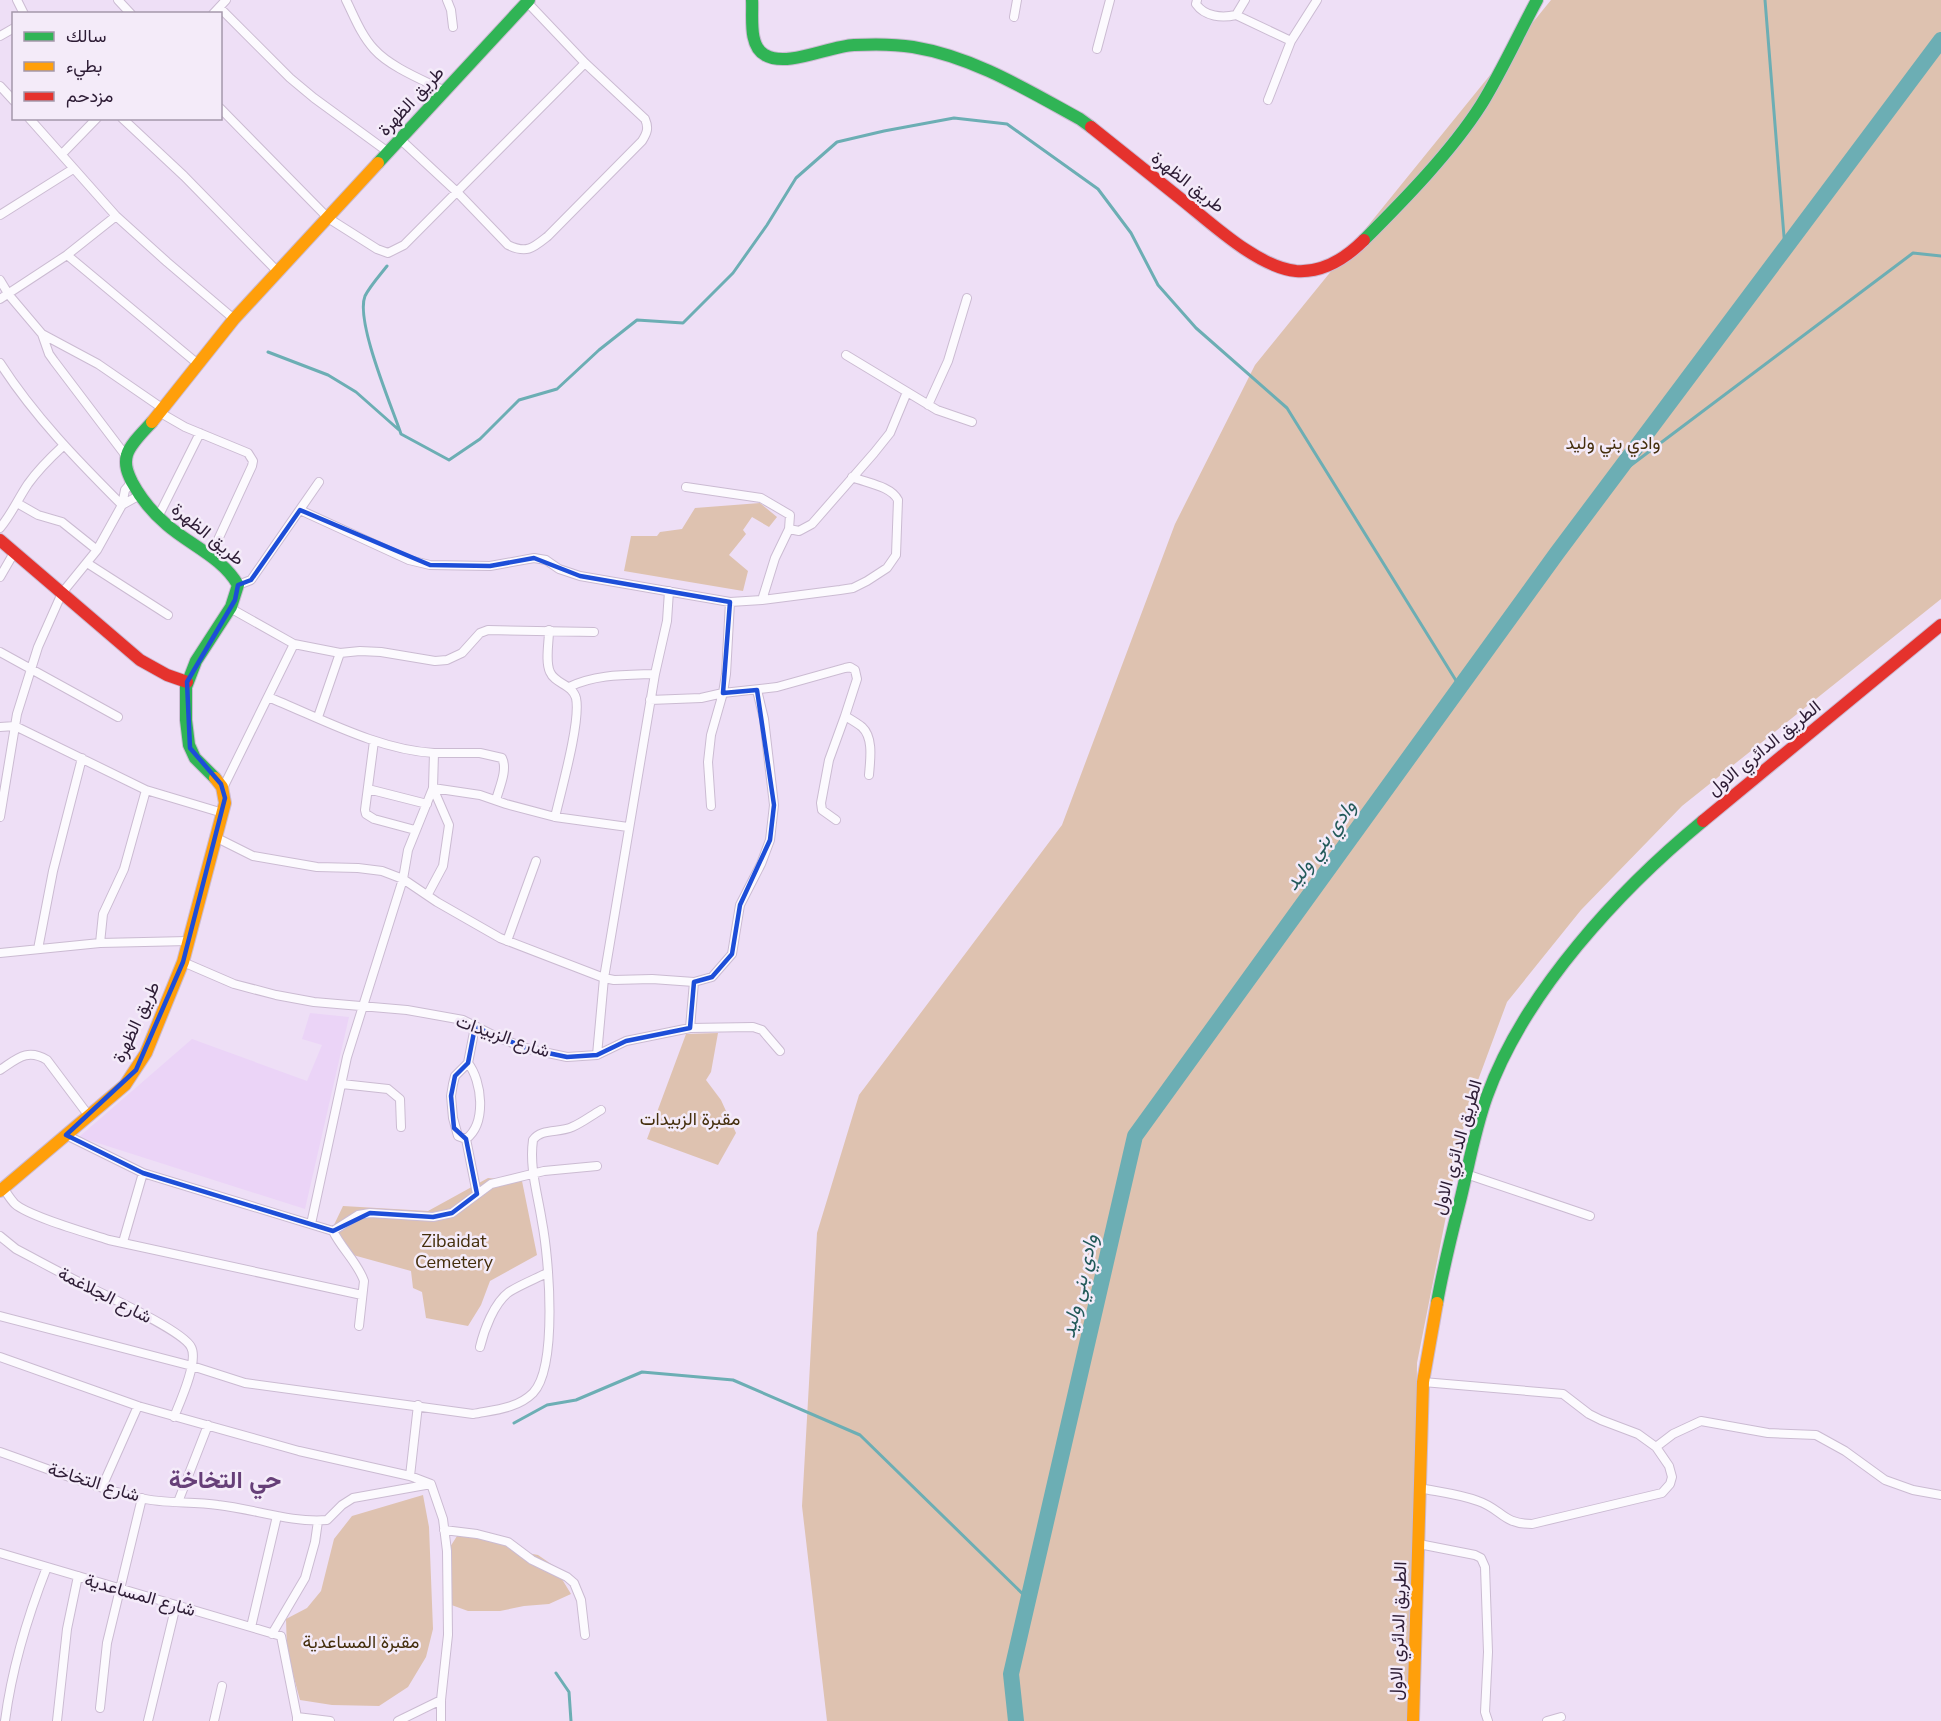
<svg xmlns="http://www.w3.org/2000/svg" width="1941" height="1721" font-family="'Nunito Sans',Vazirmatn,sans-serif">
	<rect width="100%" height="100%" fill="#eedff6"/>
	<path fill="#ebd4f7" d="M310,1013L349,1017L305,1209L79,1137L192,1039L307,1081L322,1045L302,1039Z"/>
	<path fill="#dec2b0" d="M1551,0H1941V599L1682,806L1581,910L1507,1002L1467,1110L1417,1363L1413,1721H827L802,1506L809,1383L817,1233L859,1095L1062,825L1175,524L1255,365Z
		M760,503L777,517L769,527L752,517L743,530L746,534L729,555L748,571L743,591L624,571L631,536H657L660,532L682,529L695,508Z
		M718,1033L711,1072L706,1080L721,1100L736,1133L718,1165L647,1139L686,1034Z
		M488,1178L522,1181L537,1255L490,1281L481,1305L468,1326L426,1318L422,1292L413,1288L411,1271L353,1255L333,1227L343,1206L428,1211Z
		M423,1495L429,1527L433,1629L426,1657L408,1687L379,1706L332,1705L300,1700L287,1652L286,1619L307,1608L321,1591L334,1539L352,1516Z
		M489,1532L517,1551L538,1555L554,1566L571,1594L549,1604L524,1606L500,1611H468L446,1603L445,1555L457,1536Z"/>
	<g fill="none" stroke-linecap="round" stroke-linejoin="round">
		<path stroke="#6caeb4" stroke-width="3" d="M1765,0L1785,249
			M387,266C380,275 370,286 365,296C355,321 392,407 401,434L449,460L480,439L519,400L557,389L599,350L637,320L683,323L733,273L767,225L796,178L837,142L884,131L954,118L1007,124L1098,189L1131,233L1158,285L1196,328L1287,408L1460,687
			M268,352L328,375L356,392L399,430
			M1614,478L1913,253L1941,256
			M514,1423L547,1405L576,1400L642,1372L733,1380L860,1435L1028,1599
			M556,1673L569,1692L571,1721"/>
		<path stroke="#6caeb4" stroke-width="16" d="M1016,1721L1011,1674L1135,1136L1557,553L1941,40"/>
		<g stroke="#cbbbd2" stroke-width="10">
			<path id="street" d="M17,0L24,14
				M118,0L131,14
				M346,0C354,16 361,35 374,49C390,67 423,80 445,91
				M447,0L451,10L453,27
				M1197,0L1196,4C1205,17 1222,18 1236,15L1245,0
				M220,8L290,78L314,98L388,152
				M213,14L226,0
				M1236,15L1291,41
				M1014,17L1017,0
				M0,36L14,28
				M1097,49L1110,0
				M0,86L14,101
				M1268,100L1291,41L1317,0
				M220,108L328,218L377,249L388,253L404,245L585,63
				M29,118L116,216L167,262L234,319
				M122,118L184,176L278,272
				M401,140L458,193L508,245C527,254 533,248 548,236L642,141C647,133 649,128 645,119L585,63L527,2
				M62,154L97,118
				M0,215L73,169
				M67,255L198,364
				M0,280L9,295L42,334L98,364L162,408
				M0,299L67,255L116,216
				M42,334L49,354L54,361L126,456
				M846,355L937,410L972,422
				M0,363C34,416 78,461 122,505
				M928,405L948,361L967,298
				M159,412L185,427L248,453L253,461L252,466L210,557
				M686,487L761,498L790,515L789,529L775,558L762,600
				M17,503L38,515L62,522L97,550
				M122,505L125,490L132,482
				M300,510L409,560L430,565L490,566L534,558L546,560L559,569L580,576L730,602L762,600L840,590L853,588L867,581L887,568L896,555L898,500C891,486 867,483 852,477
				M158,517L200,433
				M0,528C11,515 18,499 28,484C38,470 50,458 63,446
				M789,529L799,531L812,524L874,453L890,433L907,392
				M87,563L168,615
				M0,577L15,551
				M238,585L251,580L319,482
				M730,602L726,674L723,693L777,687L845,668L850,667L855,670L857,679L845,716C850,719 857,723 862,727C874,738 870,761 869,775
				M230,608L294,644L340,653L360,651L381,652L435,661L447,660L462,653L480,633L488,630L594,632
				M549,630C549,643 545,661 550,672C555,684 572,684 576,698C581,721 561,791 555,817
				M0,652L118,717
				M569,687C596,674 625,675 655,674
				M268,697C320,718 378,750 434,753L433,788L408,850L403,879L347,1057L311,1224
				M650,700L701,698L723,693
				M318,717L340,653
				M0,727L15,726L146,790L223,813
				M374,741L365,810L366,814L374,819L415,830
				M434,753H480L502,758C508,770 499,788 496,800
				M223,788L294,644
				M433,788L480,795L506,804L555,817L628,827
				M368,789L427,804
				M711,806L708,762L711,735L723,693
				M0,817L17,714L38,647L62,593L97,550L122,505L140,495
				M836,820L822,810L821,803L829,760L845,716
				M217,838L253,856L317,867L358,868L382,871L403,879L437,902L500,938L604,978L614,980L652,979L694,982L712,977L732,954L740,905L761,864L770,840L774,805L764,719L757,690
				M428,894L443,866L449,825L433,788
				M507,941L536,861
				M100,943L103,914L124,869L146,790
				M38,949L53,871L82,758
				M0,953L100,943L188,941
				M183,962L234,984L276,995L314,1002L407,1010L463,1020L499,1038L529,1049L567,1057L597,1055L626,1041L690,1028L753,1027L762,1030L780,1051
				M690,1028L694,982
				M597,1055L604,978L655,674L667,621L669,591
				M468,1063C482,1081 487,1123 466,1139L477,1194
				M0,1070C17,1059 27,1048 47,1060L89,1116
				M342,1084L388,1089L400,1099L401,1127
				M66,1135L143,1173L333,1231L358,1215L370,1213L433,1217L452,1213L491,1184L544,1171L597,1166
				M466,1139L458,1136L453,1118L451,1096L453,1084L455,1076L468,1063L475,1027
				M1466,1174L1590,1216
				M3,1188C7,1193 10,1199 15,1204C30,1217 88,1233 109,1240L362,1295
				M333,1231C341,1248 358,1263 364,1281L359,1326
				M0,1236L16,1249C37,1260 57,1271 77,1281C98,1292 183,1330 191,1347C199,1361 180,1402 174,1417
				M123,1242L143,1173
				M0,1316L192,1366L245,1383L473,1414C493,1410 517,1409 533,1393C558,1367 549,1258 542,1222C538,1195 529,1168 533,1140C541,1128 560,1133 572,1127C582,1123 592,1115 601,1110
				M480,1347C484,1330 494,1303 509,1292C520,1285 535,1279 547,1273
				M0,1357L138,1406L299,1451L410,1476L431,1484L443,1519L447,1551L448,1635L441,1700V1721
				M1656,1447L1673,1434L1701,1421L1768,1433L1816,1435L1845,1451L1885,1480L1913,1490L1941,1495
				M0,1452C46,1468 92,1487 140,1498C165,1504 192,1501 218,1505C254,1509 291,1523 327,1520L342,1505L353,1498L431,1484
				M410,1476L418,1405
				M102,1487L138,1406
				M1419,1488C1439,1492 1459,1494 1478,1501C1502,1509 1502,1524 1532,1524L1662,1493L1670,1484L1672,1477L1669,1466L1656,1447L1638,1434L1601,1420L1589,1414L1563,1394L1423,1382
				M178,1502L208,1425
				M444,1530L477,1534L508,1542L532,1560L567,1577L574,1583L581,1600L585,1635
				M1419,1544L1475,1555L1481,1558L1485,1567L1488,1652L1485,1712L1488,1721
				M0,1553L281,1636L297,1717
				M251,1627L277,1516
				M272,1634L305,1578L315,1542L318,1521
				M100,1708L107,1643L142,1498
				M5,1721C12,1667 27,1618 47,1567
				M57,1721L67,1629L78,1576
				M148,1721L176,1605
				M214,1721L222,1686
				M297,1721V1717L330,1721
				M398,1721L441,1700
				M1547,1721L1561,1717"/>
		</g>
		<g stroke="#cbbbd2" stroke-width="14">
			<path id="fast" d="M752,0C753,16 748,46 765,55C787,68 829,46 854,45C873,44 895,44 913,47C974,57 1027,90 1080,119L1091,127
				M378,163L529,0
				M1364,240C1404,200 1451,152 1481,105C1502,71 1518,35 1537,0
				M152,422C144,431 130,444 127,455C124,465 128,474 132,482C141,499 153,513 167,525C190,545 223,558 238,585L231,607L196,661L186,687V720L189,745L195,758L215,778
				M1437,1303C1443,1268 1452,1233 1461,1197C1469,1164 1475,1129 1487,1096C1524,993 1619,890 1703,821"/>
		</g>
		<g stroke="#cbbbd2" stroke-width="14">
			<path id="slow" d="M152,422L234,319L378,163
				M0,1191L125,1085L146,1053L183,962L225,803L222,787L215,778
				M1413,1721L1423,1382L1437,1303"/>
		</g>
		<g stroke="#cbbbd2" stroke-width="14">
			<path id="jam" d="M1091,127C1121,151 1151,175 1181,199C1210,222 1257,267 1296,271C1323,273 1346,258 1364,240
				M0,540L140,660L167,675L187,682
				M1703,821L1941,625"/>
		</g>
		<use href="#street" stroke="#fcfafe" stroke-width="8"/>
		<use href="#fast" stroke="#30b455" stroke-width="12"/>
		<use href="#slow" stroke="#ff9f0a" stroke-width="12"/>
		<use href="#jam" stroke="#e5322d" stroke-width="12"/>
	</g>
	<path fill="none" stroke="#1d4ed8" stroke-width="4.5" stroke-linejoin="round" d="M300,510L430,565L490,566L534,558L580,576L730,602L723,693L757,690L774,805L770,840L740,905L732,954L712,977L694,982L690,1028L626,1041L597,1055L567,1057L529,1049L475,1027L468,1063L455,1076L451,1096L454,1128L466,1139L477,1194L452,1213L433,1217L370,1213L333,1231L143,1173L66,1135L136,1070L183,962L225,798L221,784L190,748L187,682L235,600L238,585L251,580Z"/>
	<g text-anchor="middle" stroke-width="5" stroke-linejoin="round" paint-order="stroke">
		<g font-size="18" fill="#2d1c35" stroke="#f4ebf9">
			<text transform="translate(411 101) rotate(-47)" y="6">طريق الظهرة</text>
			<text transform="translate(1188 182) rotate(38)" y="6">طريق الظهرة</text>
			<text transform="translate(208 534) rotate(39)" y="6">طريق الظهرة</text>
			<text transform="translate(1764 748) rotate(-39)" y="6">الطريق الدائري الاول</text>
			<text transform="translate(136 1022) rotate(-65)" y="6">طريق الظهرة</text>
			<text transform="translate(503 1036) rotate(19)" y="6">شارع الزبيدات</text>
			<text transform="translate(1457 1147) rotate(-74)" y="6">الطريق الدائري الاول</text>
			<text transform="translate(105 1295) rotate(27)" y="6">شارع الجلاغمة</text>
			<text transform="translate(94 1482) rotate(17)" y="6">شارع التخاخة</text>
			<text transform="translate(140 1595) rotate(16)" y="6">شارع المساعدية</text>
			<text transform="translate(1398 1631) rotate(-88)" y="6">الطريق الدائري الاول</text>
		</g>
		<g font-size="18" fill="#442e0c" stroke="#f4ebf9">
			<text x="1613" y="449">وادي بني وليد</text>
			<text x="690" y="1125">مقبرة الزبيدات</text>
			<text x="454" y="1247">Zibaidat<tspan x="454" dy="21">Cemetery</tspan></text>
			<text x="361" y="1648">مقبرة المساعدية</text>
		</g>
		<g font-size="20" font-style="italic" fill="#225959" stroke="#f4ebf9">
			<text transform="translate(1320 845) rotate(-54)" y="7">وادي بني وليد</text>
			<text transform="translate(1079 1286) rotate(-77)" y="7">وادي بني وليد</text>
		</g>
		<g font-size="24" font-weight="bold" fill="#663f78" stroke="#f4ebf9">
			<text x="225" y="1488">حي التخاخة</text>
		</g>
	</g>
	<rect x="12" y="12" width="210" height="108" fill="#f4ebf9" stroke="#a498ab" stroke-width="1.5"/>
	<rect x="24" y="32" width="30" height="9" fill="#30b455" stroke="#a498ab" stroke-width="1.5"/>
	<text x="66" y="42" font-size="18" fill="#2d1c35">سالك</text>
	<rect x="24" y="62" width="30" height="9" fill="#ff9f0a" stroke="#a498ab" stroke-width="1.5"/>
	<text x="66" y="72" font-size="18" fill="#2d1c35">بطيء</text>
	<rect x="24" y="92" width="30" height="9" fill="#e5322d" stroke="#a498ab" stroke-width="1.5"/>
	<text x="66" y="102" font-size="18" fill="#2d1c35">مزدحم</text>
</svg>
